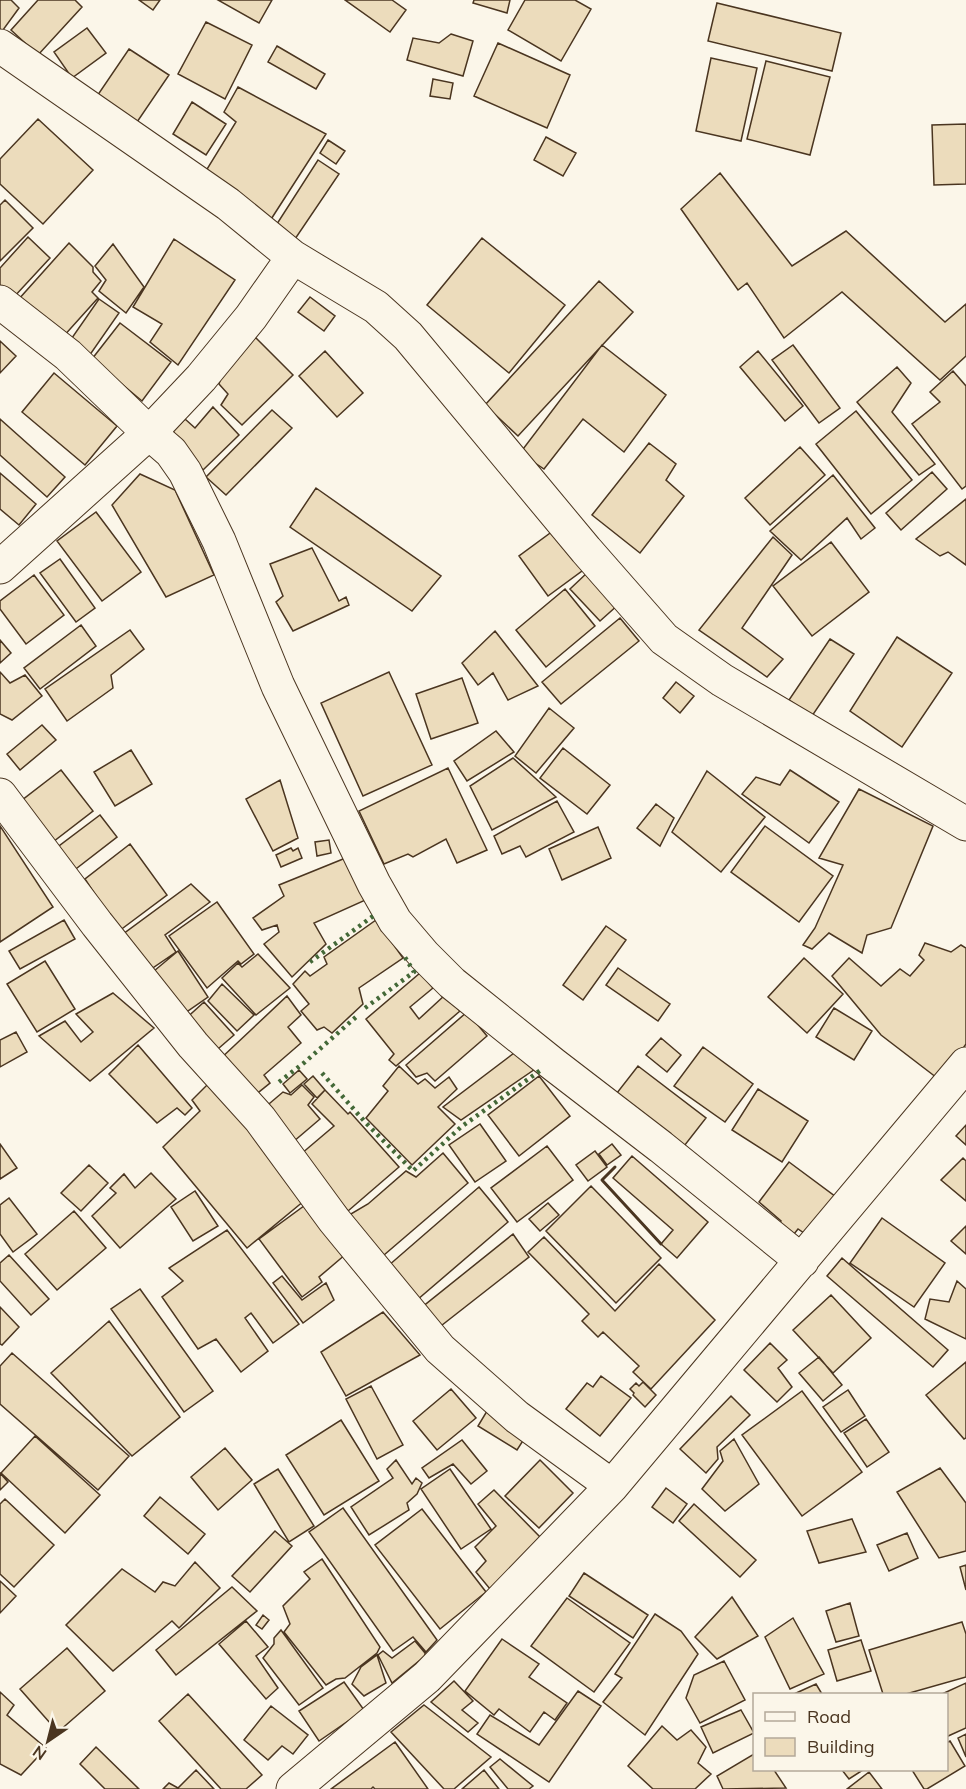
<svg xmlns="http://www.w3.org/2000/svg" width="966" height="1789" font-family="Mulish,sans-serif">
	<rect width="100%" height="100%" fill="#fbf6e9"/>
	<path fill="#ecdcbc" stroke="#4a3520" stroke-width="1.5" d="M0,0H11L19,8L0,34Z
		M38,0H75L82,7L38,55L11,30Z
		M139,0H160L153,10Z
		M218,0H272L259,23Z
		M345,0H392L406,10L390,32Z
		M474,0H510L507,13L473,3Z
		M525,0H575L591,9L561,61L508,30Z
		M717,3L841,33L832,71L708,41Z
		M206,22L252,45L225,99L178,74Z
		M87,28L106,53L72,78L54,52Z
		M451,34L473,41L463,76L407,60L413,38L439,43Z
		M498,43L570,75L547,128L474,96Z
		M277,46L325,74L316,89L268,62Z
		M129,49L169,75L133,128L93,102Z
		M711,58L757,68L741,141L696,131Z
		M766,61L830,77L810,155L747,139Z
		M433,79L453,83L450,99L430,96Z
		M238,87L326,134L266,227L204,174L236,122L224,112Z
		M192,102L226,124L206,155L173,134Z
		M38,119L93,170L43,224L0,184V159Z
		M966,124V184L934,185L932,125Z
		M546,137L576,153L563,176L534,160Z
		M328,140L345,151L336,164L320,153Z
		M318,160L339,174L293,242L273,230Z
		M720,173L792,266L846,231L945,322L966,304V356L940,380L842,292L784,338L747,283L738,290L681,209Z
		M5,200L33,228L0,261V205Z
		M28,237L50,258L13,298L0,286V268Z
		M482,238L565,305L509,373L427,305Z
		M174,239L235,280L178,365L150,342L162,324L133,307Z
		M69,243L93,267V272L101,281L92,292L98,298L62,338L18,300Z
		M113,244L144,287L126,313L99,291L106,280L95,266Z
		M599,281L633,312L518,436L485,405Z
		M310,297L335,316L324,331L298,312Z
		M99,299L119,313L87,359L67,345Z
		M120,323L171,362L142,401L92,359Z
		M255,337L293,375L242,425L221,405L228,394L219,384L222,374Z
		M0,341L16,356L0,373Z
		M602,345L666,395L624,452L583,419L544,469L520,453Z
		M793,345L840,408L819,423L772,360Z
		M325,351L363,393L337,417L299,376Z
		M758,351L803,406L785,421L740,367Z
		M897,367L911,383L892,412L935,464L919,475L857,402Z
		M953,371L966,386V486L962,489L912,424L940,402L930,392Z
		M54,373L117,426L85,465L22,412Z
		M213,407L239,435L203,470L170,435L185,419L195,428Z
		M272,410L292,428L226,495L206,477Z
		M856,411L912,480L871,514L816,444Z
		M0,419L65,477L47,497L0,455Z
		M649,443L676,464L666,480L684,496L640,553L592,515Z
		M800,447L825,475L770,525L745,498Z
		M932,472L947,489L901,530L886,513Z
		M0,473L36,504L19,525L0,509Z
		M140,474L175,490L214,575L166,597L112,505Z
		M833,475L875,528L861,539L847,518L801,560L770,531Z
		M316,488L441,576L412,611L290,527Z
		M966,499V565L948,552L940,556L916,539Z
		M96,512L141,572L102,601L57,541Z
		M557,528L586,568L548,596L519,556Z
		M773,537L792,555L742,628L783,659L767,677L699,630Z
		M831,542L869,592L812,636L773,586Z
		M312,548L339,601L346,597L349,605L293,631L276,602L283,596L270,564Z
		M60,559L95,608L76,622L40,573Z
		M588,572L619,604L600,621L570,589Z
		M34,575L64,615L26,644L0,609V601Z
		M565,589L595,626L546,667L516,630Z
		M620,618L639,641L561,704L542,682Z
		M81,625L96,646L40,689L24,668Z
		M130,630L144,649L111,675L113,688L67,721L45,689Z
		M495,631L538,686L508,700L493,673L478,685L462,663Z
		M897,637L952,673L902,747L850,711Z
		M830,639L854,654L812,716L789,700Z
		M0,640L11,653L0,663Z
		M0,672L10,683L25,675L42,696L12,720L0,714Z
		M389,672L432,765L363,796L321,703Z
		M462,678L478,723L431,739L416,694Z
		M676,682L694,696L680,713L663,698Z
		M549,708L574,728L536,773L515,756Z
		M42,725L56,740L20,770L7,754Z
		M496,731L514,752L467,781L454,761Z
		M563,748L610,785L587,814L540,778Z
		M131,750L152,784L115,806L94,772Z
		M513,758L556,797L492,830L470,786Z
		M448,768L487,850L457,863L446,839L413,857L408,854L384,864L359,811Z
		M61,770L93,811L49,845L17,804Z
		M790,770L839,802L809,843L742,794L756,777L780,785Z
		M707,771L765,817L721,872L672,832Z
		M280,780L298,838L273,851L246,799Z
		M859,789L933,826L891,928L867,935L862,953L829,933L812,949L803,945L815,928L843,865L819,858Z
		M557,801L574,832L526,857L520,846L502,854L494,836Z
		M656,804L674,818L660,846L637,828Z
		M100,815L117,837L68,875L51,852Z
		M0,826L53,907L0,942Z
		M765,826L833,876L799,922L731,872Z
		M598,827L611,858L562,880L549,849Z
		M329,840L331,853L317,856L315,842Z
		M130,844L167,895L119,931L85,879Z
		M291,848L293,851L298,848L302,858L281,867L276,855Z
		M348,857L370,898L314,923L326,944L292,977L264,944L279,932L277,925L262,930L253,918L284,896L279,885Z
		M191,884L210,902L165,935L176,952L141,976L115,940Z
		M217,902L254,954L241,964L238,961L207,988L169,936Z
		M64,920L75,939L20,969L9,951Z
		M376,920L403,958L359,988L363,1004L332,1033L324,1027L317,1030L301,1011L309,1004L293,984L305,971L310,976L327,964L324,957Z
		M606,926L626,940L583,1000L563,985Z
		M925,943L951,952L961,945L966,948V1044L941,1081L881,1035L832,976L849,958L881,986L900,969L910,976L924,960L919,955Z
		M178,951L208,997L175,1020L142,981Z
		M258,954L290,988L256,1015L222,978L238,963L242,967Z
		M804,958L843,994L807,1033L768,997Z
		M45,961L75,1009L37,1032L7,984Z
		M618,968L670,1004L658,1021L606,985Z
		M420,973L433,988L410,1007L419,1019L445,995L460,1011L396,1066L389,1060L394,1054L366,1019Z
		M222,984L254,1015L237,1031L208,1001Z
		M113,993L154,1028L90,1081L39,1036L65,1021L81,1042L93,1032L76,1014Z
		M287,996L301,1015L288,1027L301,1043L264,1075L270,1083L249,1100L218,1061Z
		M204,1002L234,1035L211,1055L182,1022Z
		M834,1008L872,1031L854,1060L816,1037Z
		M467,1012L487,1036L435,1081L427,1073L416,1077L406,1065Z
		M16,1032L27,1052L0,1067V1040Z
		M661,1038L681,1055L667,1072L646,1055Z
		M138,1045L192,1108L185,1115L177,1108L157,1123L109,1074Z
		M522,1047L541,1065L461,1120L443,1107Z
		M703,1047L753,1084L725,1122L674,1086Z
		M399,1066L418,1084L425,1079L435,1088L449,1077L457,1089L438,1107L455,1124L412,1165L366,1118L388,1091L383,1086Z
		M638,1066L706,1118L681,1150L613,1098Z
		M299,1070L307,1079L290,1093L283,1084Z
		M313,1076L325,1090L317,1098L304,1084Z
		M539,1076L570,1116L519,1156L488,1115Z
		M213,1079L310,1196L247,1248L163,1147L200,1111L192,1100Z
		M302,1085L314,1097L308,1105L320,1119L293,1142L263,1109L283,1092L291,1095Z
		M758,1089L808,1121L782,1162L732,1130Z
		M325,1090L348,1114L350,1112L399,1167L348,1211L301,1154L334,1126L312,1104Z
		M480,1124L506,1161L475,1182L449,1145Z
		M966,1125V1145L956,1136Z
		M0,1144L17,1168L0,1179Z
		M612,1144L621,1155L607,1165L599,1154Z
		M547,1146L573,1180L517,1222L491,1188Z
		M595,1151L607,1167L588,1181L576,1165Z
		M443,1153L468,1183L377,1261L339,1221L368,1204L406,1171L416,1177Z
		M632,1156L708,1222L677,1258L661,1244L673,1230L613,1178Z
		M963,1158L966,1161V1201L941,1180Z
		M789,1162L836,1197L807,1235L798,1229L790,1239L777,1229L781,1221L759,1202Z
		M89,1165L108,1183L81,1211L61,1193Z
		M151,1173L176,1199L120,1248L92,1216L116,1193L110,1188L124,1174L135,1188Z
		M591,1186L661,1258L616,1303L546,1231Z
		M479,1187L508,1222L417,1300L388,1266Z
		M195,1191L218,1226L193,1241L171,1207Z
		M9,1198L37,1234L13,1252L0,1234V1205Z
		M308,1203L346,1254L319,1277L322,1282L302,1297L259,1239Z
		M548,1203L559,1215L540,1231L529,1219Z
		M74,1211L106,1248L57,1290L25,1254Z
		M882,1218L945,1263L914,1307L850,1263Z
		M966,1226V1254L951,1241Z
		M227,1230L299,1324L273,1343L251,1313L245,1318L268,1351L241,1372L216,1339L198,1349L162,1297L183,1281L169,1268Z
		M513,1234L529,1257L437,1329L421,1308Z
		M544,1237L615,1311L659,1264L715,1320L651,1389L633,1372L639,1366L603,1332L598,1337L582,1321L589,1314L528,1252Z
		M9,1255L49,1299L31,1315L0,1281V1263Z
		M842,1258L948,1350L933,1367L827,1276Z
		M282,1276L302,1300L326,1283L334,1300L303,1323L273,1283Z
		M957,1281L966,1289V1339L925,1319L930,1299L949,1302Z
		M140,1289L213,1391L184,1412L111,1309Z
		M831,1295L871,1338L833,1373L793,1330Z
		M0,1307L19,1327L2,1345L0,1344Z
		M383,1312L420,1355L346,1396L321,1352Z
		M109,1321L180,1417L132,1456L51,1373Z
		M770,1343L787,1360L778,1368L792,1387L777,1402L744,1370Z
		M12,1353L129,1456L98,1490L0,1404V1366Z
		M819,1357L842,1385L823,1401L799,1373Z
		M966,1362V1438L964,1439L926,1395Z
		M601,1376L631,1398L600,1436L566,1409L587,1383L593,1387Z
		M643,1382L656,1395L645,1407L633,1395L634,1393L630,1389L636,1383L639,1386Z
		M371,1386L403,1445L377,1459L346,1399Z
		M451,1389L476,1418L437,1450L413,1421Z
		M848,1390L865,1416L841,1432L823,1407Z
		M802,1391L862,1472L802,1516L742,1435Z
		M731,1396L750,1415L717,1447L718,1459L706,1473L680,1449Z
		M487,1411L526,1436L517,1450L478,1426Z
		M866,1419L889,1452L867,1467L844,1433Z
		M341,1420L379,1481L324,1515L286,1455Z
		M35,1436L100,1495L65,1533L1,1473Z
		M734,1439L759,1484L725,1511L702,1489L723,1461L720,1451Z
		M462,1440L487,1471L471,1484L453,1464L429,1478L422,1468Z
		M225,1448L252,1480L218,1510L191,1477Z
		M396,1460L412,1484L416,1478L422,1483L417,1494L407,1503L409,1510L369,1535L351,1507L393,1478L387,1469Z
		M540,1460L573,1493L539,1528L505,1496Z
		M940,1468L966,1503V1551L939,1558L897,1492Z
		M278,1469L314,1526L289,1542L254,1484Z
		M450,1469L491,1529L461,1549L421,1489Z
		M0,1473L8,1482L0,1490Z
		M666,1488L687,1504L673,1523L652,1507Z
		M494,1490L541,1538L490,1589L476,1572L486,1561L475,1547L496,1526L478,1504Z
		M160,1497L205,1534L188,1554L144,1516Z
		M5,1499L54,1545L14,1587L0,1574V1504Z
		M694,1504L756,1560L740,1577L679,1521Z
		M343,1508L437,1640L426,1652L413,1637L393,1651L309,1532Z
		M422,1509L486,1592L440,1629L375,1545Z
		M852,1519L866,1552L819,1563L807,1531Z
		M275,1531L292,1546L250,1592L232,1576Z
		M907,1533L918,1558L889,1571L877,1545Z
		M322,1559L380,1647L377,1653L345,1678L336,1679L326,1685L284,1632L290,1624L283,1606L310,1579L304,1572Z
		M195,1562L220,1588L179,1628L172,1621L113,1671L66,1625L122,1569L155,1592L163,1582L175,1586Z
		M966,1565V1590L960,1567Z
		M584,1573L648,1615L633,1638L569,1596Z
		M0,1581L16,1596L0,1613Z
		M232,1587L257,1611L176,1675L156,1650Z
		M732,1597L758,1636L717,1659L695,1637Z
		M567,1598L630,1643L594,1692L531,1646Z
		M850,1603L859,1636L836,1642L826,1611Z
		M655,1614L681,1631L698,1654L645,1735L603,1702L622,1678L615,1674Z
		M263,1615L269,1620L262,1629L256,1625Z
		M793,1618L824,1674L790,1689L765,1637Z
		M246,1621L268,1647L256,1656L278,1688L266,1699L219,1644Z
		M962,1622L966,1634V1677L906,1694H883L869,1650Z
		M281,1630L323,1688L299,1705L263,1658L274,1644V1638Z
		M502,1639L539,1664L529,1677L567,1703L555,1720L544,1712L530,1732L499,1709L494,1715L465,1691Z
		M861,1640L871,1671L837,1681L828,1650Z
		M415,1641L425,1653V1656L392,1683L378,1655L383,1651L392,1658Z
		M67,1648L105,1691L58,1732L20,1689Z
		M377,1655L386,1683L364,1696L352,1684L361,1667Z
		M724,1661L745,1700L700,1723L686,1698L694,1675Z
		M454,1681L473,1701L462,1710L478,1723L468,1732L431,1702Z
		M344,1682L364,1710L319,1741L299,1711Z
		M966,1683V1728L946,1737V1694H942Z
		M816,1684L822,1694H794Z
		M578,1691L601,1706L549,1782L477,1734L490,1715L539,1745Z
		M0,1692L14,1705L7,1715L46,1748L21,1775L0,1764Z
		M188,1694L262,1775L246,1789H221L159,1721Z
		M424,1705L491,1757L454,1789H444L391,1732Z
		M271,1706L308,1735L293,1754L282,1746L268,1760L244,1740Z
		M741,1710L754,1733L713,1753L701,1727Z
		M662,1726L677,1740L691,1730L706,1747L698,1763L711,1774L695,1789H653L628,1766Z
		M966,1734V1757L958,1738Z
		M950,1741L965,1766L927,1789H924L912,1770H946V1743Z
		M395,1742L428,1789H375L373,1787L371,1789H331Z
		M96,1747L139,1789H105L80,1764Z
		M754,1754V1770H774L786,1788L723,1789L717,1776Z
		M500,1759L533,1786L529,1789H508L490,1767Z
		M196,1770L214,1789H163L169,1783L178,1788Z
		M484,1770L499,1789H462Z
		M842,1770H863L849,1779Z
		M869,1772L882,1789H847Z"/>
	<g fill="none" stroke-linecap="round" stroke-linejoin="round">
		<g stroke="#4a3520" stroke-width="35">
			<path id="minor" d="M0,46L228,204L293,257L376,307L408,336L586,550L664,639L722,680L966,824
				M0,302L68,355L149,433L171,452L185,472L219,541L278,686L374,884L395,921L424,955L452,983L553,1064L661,1147L802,1261
				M0,567L149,433L201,378L251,317L293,257
				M0,795L97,924L193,1045L260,1119L334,1220L440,1349L517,1417L612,1486
				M293,1789L427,1677L612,1486L966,1064"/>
		</g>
		<use href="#minor" stroke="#fbf6e9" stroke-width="33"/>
		<path stroke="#436837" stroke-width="4.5" stroke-dasharray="3 4.5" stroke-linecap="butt" d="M310,962L376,914
			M365,1008L414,972L403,954
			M322,1073L365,1122L413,1171L461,1127L541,1070
			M279,1082L305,1062L356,1017"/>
		<path stroke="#4a3520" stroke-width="3" d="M615,1167L602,1180L661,1244"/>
	</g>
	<rect x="753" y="1693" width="195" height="78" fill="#fbf6e9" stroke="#b4a999" stroke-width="1.5"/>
	<rect x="765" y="1712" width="30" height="9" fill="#fbf6e9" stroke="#b4a999" stroke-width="1.5"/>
	<text x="807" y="1723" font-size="18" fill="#4a3520">Road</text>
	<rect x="765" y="1738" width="30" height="18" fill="#ecdcbc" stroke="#b4a999" stroke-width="1.5"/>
	<text x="807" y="1753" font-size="18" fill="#4a3520">Building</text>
	<g transform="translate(48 1741) rotate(215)" stroke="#fbf6e9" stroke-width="4.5" paint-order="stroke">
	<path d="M0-4.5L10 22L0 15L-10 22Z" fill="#4a3520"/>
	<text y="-9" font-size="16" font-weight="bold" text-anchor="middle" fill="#4a3520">N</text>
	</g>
</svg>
